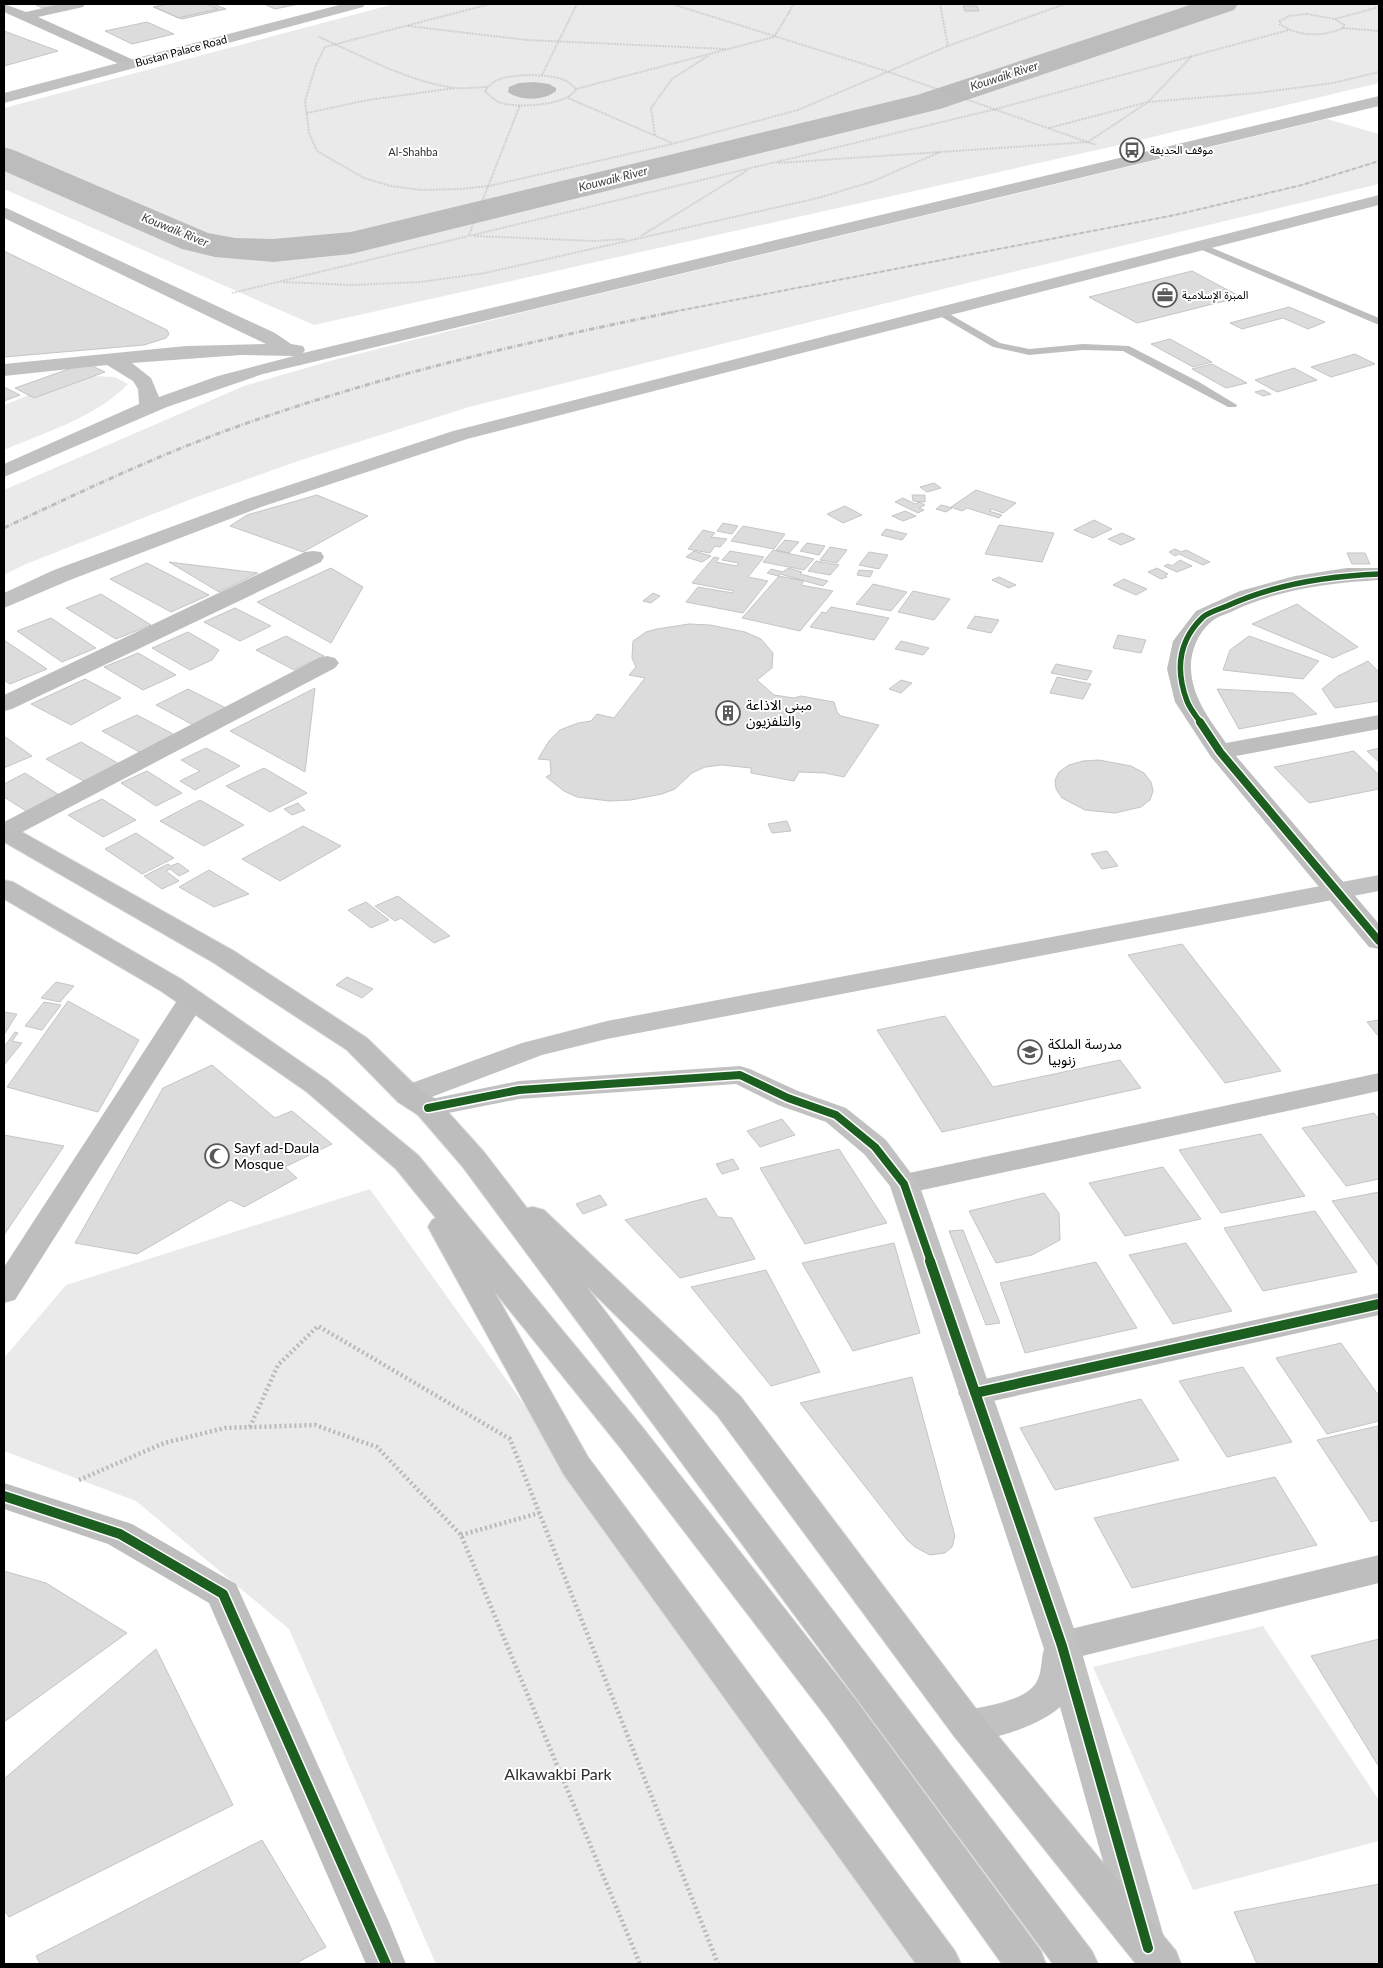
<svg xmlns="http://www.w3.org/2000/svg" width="1383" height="1968" font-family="Lato,'Noto Sans Arabic',sans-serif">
	<rect width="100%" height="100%" fill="#fff"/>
	<path fill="#eaeaea" d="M394,4H1379V83L1106,148L314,325L4,189V108Z
		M1327,119L1379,134V184L955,286L469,407L301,460L194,498L26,564L4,575V490L244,386L330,361L532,310Z
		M94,376L115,377L128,384C98,416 44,433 4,450V405L29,395L34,398Z
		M370,1189L924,1964H436L289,1629L136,1501L4,1451V1358L66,1285Z
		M1263,1626L1379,1800V1841L1193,1890L1093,1667Z"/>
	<path fill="#bcbcbc" d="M534,82L549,84L556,88V91C544,101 520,101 508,92L509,87L519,83Z"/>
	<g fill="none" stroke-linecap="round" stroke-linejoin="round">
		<path fill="#bcbcbc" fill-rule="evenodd" d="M1193,4H1238L1234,10L940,109L351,254L273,262L215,257L182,249L4,171V147L16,151L208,233L235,238L273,239L351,232L917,95Z"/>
	</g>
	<path fill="#dcdcdc" stroke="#c5c5c5" d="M34,4H63L43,8Z
		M166,4H213L226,9L182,19L153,7Z
		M169,4H207L218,9L178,18L155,7Z
		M264,4H299L275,9Z
		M963,6H977L979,11H965Z
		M147,22L174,34L132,44L105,31Z
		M4,31L58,51L4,66Z
		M4,251L167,330L169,334L166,338L144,345L4,357Z
		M1192,271L1241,297L1137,323L1089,297Z
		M1289,307L1325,322L1308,329L1283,318L1242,329L1230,323Z
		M1170,339L1212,362L1193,367L1151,344Z
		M1355,354L1375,364L1331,377L1311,367Z
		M86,363L105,372L34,398L15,388Z
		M1212,364L1247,383L1226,388L1192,369Z
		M1294,368L1317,380L1277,392L1255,380Z
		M4,387L20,395L4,401Z
		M1263,390L1271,394L1263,396L1255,392Z
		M934,483L941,488L927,492L920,487Z
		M976,490L1016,503L1003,513L992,509L989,511L1002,515L999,518L967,508L962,511L951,507Z
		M317,495L368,516L303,552L230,526L247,515Z
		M912,495H925V502L913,501Z
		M903,498L915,504L919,502L925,505L919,508L924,510L918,513L895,502Z
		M941,505L952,508L946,512L936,509Z
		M845,506L862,515L843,523L827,514Z
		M905,511L916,516L903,521L892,516Z
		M1094,520L1112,529L1093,538L1074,530Z
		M723,523L738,526L732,534L717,531Z
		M999,525L1054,533L1042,562L985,554Z
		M743,526L785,534L774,549L731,541Z
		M886,529L907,534L902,540L881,535Z
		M703,530L715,533L711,537L727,539L720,547L715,546L710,553L688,549Z
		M1122,533L1135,539L1121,545L1108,539Z
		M785,540L799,542L789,553L776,550Z
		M807,543L825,546L819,555L800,551Z
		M830,547L847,550L837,563L820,560Z
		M1175,549L1181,552L1186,550L1210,562L1203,565L1179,554L1175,556L1169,552Z
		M773,550L814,559L804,570L763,562Z
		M694,551L711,556L702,562L686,557Z
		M730,551L764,557L748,577L768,581L743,613L686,602L698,587L733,593L734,591L692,583L714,557L719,558L716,562L736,566L739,563L722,560Z
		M869,552L888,555L879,569L859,565Z
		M1347,553H1365L1370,564H1352Z
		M1180,560L1192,566L1177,572L1164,566L1168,564L1172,566Z
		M816,561L839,565L830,575L808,571Z
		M169,562L258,573L219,592Z
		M147,563L209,595L171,612L110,579Z
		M331,568L363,587L331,643L257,602Z
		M788,568L802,572L800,574L828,581L823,586L780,574L778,576L767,573L771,569L783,572Z
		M1157,568L1168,574L1165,575L1167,577L1161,579L1148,572Z
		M859,570L873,571L870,577L857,575Z
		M779,576L804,581L801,585L833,591L800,631L742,618Z
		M999,577L1016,585L1009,588L992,580Z
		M1124,579L1147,589L1136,595L1113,585Z
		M873,584L907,592L891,611L856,604Z
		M913,591L950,599L934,620L898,612Z
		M653,593L660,596L651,603L643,601Z
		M101,594L151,625L116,639L66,608Z
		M1297,604L1358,647L1333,658L1252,624Z
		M831,607L889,618L874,640L810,627L822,612L826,613Z
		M235,608L271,626L240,641L204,622Z
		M975,616L999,620L991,633L967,628Z
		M51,618L96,648L62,662L17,631Z
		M689,624L710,625L745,632L761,639L773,653L772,668L757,680L774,695L794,698L801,696L834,702L837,712L841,716L879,725L844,777L825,773L799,772L794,781L751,773V768L722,765L705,767L692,773L675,789L662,794L631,800L609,801L577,797L564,791L546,777L551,774L550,760L538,759L549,741L560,730L578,723L591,721L597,714L614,718L645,678L629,675L636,667L632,658L633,641L646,632L657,629Z
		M188,632L219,650L212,660L190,670L152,648Z
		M1118,635L1146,640L1141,653L1113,648Z
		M286,636L324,656L294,670L256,650Z
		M1249,636L1319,661L1303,679L1223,670L1230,650Z
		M4,640L47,669L10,684L4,680Z
		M901,641L929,648L923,655L895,649Z
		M138,653L176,675L143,690L104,667Z
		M1368,661L1379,672V701L1335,708L1322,689L1338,676Z
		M1056,664L1092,671L1087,680L1051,673Z
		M1057,677L1091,684L1083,699L1050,693Z
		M85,679L121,698L71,725L31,704Z
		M901,680L912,683L901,693L889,689Z
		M315,688L305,772L230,731Z
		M188,689L230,710L197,727L156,705Z
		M1217,689L1293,693L1317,714L1239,729Z
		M137,715L177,736L143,754L102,731Z
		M4,736L32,756L4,768Z
		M81,742L121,765L85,782L46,759Z
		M206,748L240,766L195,790L180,781L200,771L181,760Z
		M1379,748V762L1367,751Z
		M1354,751L1379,775V789L1309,803L1274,767Z
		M1099,760L1131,766L1144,773L1151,782L1153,791L1150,800L1141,807L1115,813L1085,810L1062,798L1056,789L1055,780L1059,772L1069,765L1083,761Z
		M264,768L307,793L270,812L226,786Z
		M147,771L182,793L156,806L121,783Z
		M25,773L64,798L31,814L4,797V784Z
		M102,799L136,820L103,837L68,815Z
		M200,800L244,825L204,846L160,821Z
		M298,803L305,810L292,815L284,809Z
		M787,821L791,831L772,833L768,824Z
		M303,826L341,846L280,881L242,859Z
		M136,833L174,858L142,874L105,849Z
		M1107,851L1118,866L1102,869L1091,854Z
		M178,863L189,871L179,876L170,869L166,871L179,881L162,889L144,876L168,864L171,866Z
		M209,870L249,894L214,907L179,887Z
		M398,896L450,936L434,943L401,918L395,921L375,906Z
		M366,902L389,920L371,928L348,910Z
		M1182,944L1281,1071L1225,1083L1128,955Z
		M347,977L373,989L362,998L336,985Z
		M56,982L74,986L60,1002L41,998Z
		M68,1001L139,1040L98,1112L7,1087Z
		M44,1002L61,1005L42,1030L25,1026Z
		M4,1012L17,1014L4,1035Z
		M945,1016L993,1087L1120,1060L1141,1088L942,1132L877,1030Z
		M1379,1020V1037L1367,1022Z
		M15,1032L18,1033L12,1041L22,1043L4,1065V1047Z
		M212,1065L275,1118L292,1111L332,1144L285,1167L297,1178L244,1207L230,1200L137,1254L75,1243L163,1088Z
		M1374,1113L1379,1119V1179L1346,1186L1302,1128Z
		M782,1119L795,1135L760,1147L747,1131Z
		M1261,1134L1305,1196L1221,1213L1179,1150Z
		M4,1135L64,1146L4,1235Z
		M839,1149L887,1223L805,1244L760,1168Z
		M733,1159L739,1169L722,1174L716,1164Z
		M1163,1167L1201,1219L1125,1236L1089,1183Z
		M1379,1192V1267L1332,1201Z
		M1044,1193L1059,1213L1060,1240L1032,1255L996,1263L969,1211Z
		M600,1195L607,1205L583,1214L576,1204Z
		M706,1198L718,1217L732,1218L755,1259L680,1278L625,1220Z
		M1315,1211L1357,1272L1263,1291L1224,1228Z
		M963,1230L1000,1323L986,1325L949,1231Z
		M894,1243L920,1333L853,1351L802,1263Z
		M1186,1243L1232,1311L1173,1324L1129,1255Z
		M1096,1262L1137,1328L1025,1353L1000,1283Z
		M766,1270L820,1372L771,1386L691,1287Z
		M1341,1343L1379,1396V1421L1327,1434L1276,1358Z
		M1243,1367L1292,1442L1227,1457L1179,1381Z
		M912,1377L955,1536L952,1547L945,1553L930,1555L915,1547L907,1540L800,1403Z
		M1141,1399L1179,1460L1055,1490L1020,1428Z
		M1378,1426L1379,1520L1371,1522L1317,1440Z
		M1275,1477L1317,1545L1132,1588L1094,1518Z
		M4,1571L46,1583L127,1633L4,1722Z
		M1379,1639V1767L1311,1656Z
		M156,1649L233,1805L9,1917L4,1910V1779Z
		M262,1840L326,1947L295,1964H40L36,1956Z
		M1379,1884V1964H1257L1234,1912Z"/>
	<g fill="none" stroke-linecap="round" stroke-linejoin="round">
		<g stroke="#dbdbdb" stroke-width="2">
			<path id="primary" d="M4,824L13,827L234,951L367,1038L418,1088L438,1101L484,1152L527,1208L533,1207L544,1210L741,1397L980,1714L1176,1951L1181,1964H1136L954,1736L717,1415L586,1286L1092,1951L1098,1964H1053L462,1166L418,1115L398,1102L347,1050L214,963L4,842Z
				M4,880L13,882L181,979L327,1080L418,1155L643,1428L853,1696L1041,1951L1046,1964H1002L827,1718L619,1446L494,1291L588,1457L955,1951L961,1964H916L564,1475L428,1227L432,1220L436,1218L396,1169L307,1092L161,991L4,899Z"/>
		</g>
		<path stroke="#b8b8b8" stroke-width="2" stroke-dasharray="0.5 1" stroke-linecap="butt" d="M490,4L325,47L316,65L305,101L309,133L317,151L364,178L391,186L421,190L460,189L489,186L672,144L798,110L948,46L1065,4
			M672,4L886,71L1096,145
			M940,4L948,46
			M1307,14L1335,19L1344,25L1343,28C1323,37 1298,37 1280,24V21L1289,16Z
			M1335,19L1379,7
			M408,26L527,40L726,49
			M1343,28L1379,31
			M319,37C363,56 408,82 456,88C466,89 477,87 487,87
			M529,75C546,76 564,75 576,89C568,106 517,108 501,103C494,100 490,96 485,91C494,76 513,76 529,75Z
			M542,75L577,4
			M576,89L774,37L794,4
			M568,98L672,143
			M307,113L368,100L455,88
			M1049,128L1148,102L1257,93L1333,83L1379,72
			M655,135L651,108L672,79L708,56
			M778,163L1088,142L1148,102L1192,56
			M469,235L520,105
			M474,236L594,241L625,239
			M641,236L748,170
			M283,282L352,285L420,282L485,273L818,198L871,182L940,152
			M232,293L996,109L1289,30"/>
		<path stroke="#b8b8b8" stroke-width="4.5" stroke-dasharray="2 3" stroke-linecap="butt" d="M250,1427L278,1365L318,1326L510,1439L718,1964
			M79,1480L164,1443L225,1428L315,1425L377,1447L461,1535L640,1964
			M461,1535L539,1513"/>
		<path fill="#bebebe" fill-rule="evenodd" d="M1198,242L1379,318V325L1195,247V243Z
			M939,308L1000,343L1029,349L1083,344L1129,346L1199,382L1237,405L1236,407H1228L1123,351L1083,350L1029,355L993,347L935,313V309Z"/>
		<path fill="#bebebe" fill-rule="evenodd" d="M4,4L26,12L61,4H85L83,7L38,17L136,61L138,64L136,67H126L4,12Z
			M313,551L321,552L324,557L321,562L12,709L4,711V695L305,552Z
			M1347,568H1379V580C1329,583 1281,589 1235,610C1228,614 1217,616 1211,622C1198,633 1190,652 1191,669C1192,698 1211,721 1226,743L1379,715V729L1236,756L1379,924V949L1369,947L1211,757L1175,702L1167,669L1173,641L1196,611L1240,591L1295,576Z
			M327,656L335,658L339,663L335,668L13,837L4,840V822L319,658Z
			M192,991L202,993L206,999L15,1300L4,1303V1267L178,999L182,993Z
			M1379,1073V1091L904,1194L893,1191L889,1184L893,1177L904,1174Z
			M1379,1293V1315L975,1405L963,1402L958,1393L963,1384L975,1381Z
			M4,1483L132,1524L236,1584L389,1922L406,1964H366L209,1603L108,1544L4,1509Z
			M1379,1555V1583L1062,1661L1049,1656L1044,1646L1049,1636L1062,1631Z"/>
		<path fill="#c1c1c1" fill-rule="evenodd" d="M343,4H365L363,7L4,103V93Z
			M1379,96V106L263,374L167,407L4,477V464L139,404L138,389L133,381L107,365L4,376V364L186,346L266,344L4,218V207L275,333L291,344L303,346L305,350L303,353ZM241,355L294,356L218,376L159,397L151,378L132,363Z
			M1379,195V205L467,439L261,507L70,580L4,608V593L54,570L247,499L453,431Z
			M1379,875V891L607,1039L542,1055L421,1101L519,1081L740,1066L750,1069L798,1091L846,1108L886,1140L919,1184L1080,1646L1164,1937L1158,1950L1144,1955L1130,1950L1124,1937L1060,1707C1040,1725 996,1740 969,1740C964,1740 958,1738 954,1736L948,1725L954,1714C976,1706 1028,1704 1038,1679C1042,1670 1041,1658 1044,1649L890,1186L864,1154L826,1122L778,1105L736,1084L519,1099L428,1117L418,1115L413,1108L417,1102L408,1104L398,1102L393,1095L398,1088L522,1043L607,1021Z"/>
		<use href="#primary" fill="#bdbdbd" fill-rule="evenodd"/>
		<path stroke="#bdbdbd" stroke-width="2" stroke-dasharray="4.5 1 0.5 1" stroke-linecap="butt" d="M667,313L1175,215L1302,185L1379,161"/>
		<path stroke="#bdbdbd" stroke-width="3" stroke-dasharray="5.5 2 1 2" stroke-linecap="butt" d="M4,528C80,492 156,456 236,427C378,376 526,342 673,312"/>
		<g stroke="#fff" stroke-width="8">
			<path id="cycleway-far2" d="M1201,723C1196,716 1190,709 1187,701C1175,669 1178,641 1203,617C1209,612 1220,609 1227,606C1275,584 1327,576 1379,574"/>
		</g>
		<g stroke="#fff" stroke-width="11">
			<path id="cycleway-far1" d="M1200,722L1220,752L1379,941
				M428,1108L519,1090L740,1075L788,1098L836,1115L875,1147L904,1184L931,1262"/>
		</g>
		<g stroke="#fff" stroke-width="13">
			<path id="cycleway" d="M930,1261L1062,1646L1148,1948
				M975,1393L1379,1304
				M4,1496L120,1534L223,1594L386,1964"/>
		</g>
		<use href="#cycleway-far2" stroke="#1b5e20" stroke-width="5.5"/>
		<use href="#cycleway-far1" stroke="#1b5e20" stroke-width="8"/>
		<use href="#cycleway" stroke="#1b5e20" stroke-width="10"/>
	</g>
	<defs>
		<g id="bus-ring" transform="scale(1.25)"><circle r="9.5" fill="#fff" stroke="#595959" stroke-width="1.5"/><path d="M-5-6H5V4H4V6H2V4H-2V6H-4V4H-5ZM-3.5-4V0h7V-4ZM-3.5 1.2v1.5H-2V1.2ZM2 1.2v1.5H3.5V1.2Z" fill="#595959"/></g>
		<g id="office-ring" transform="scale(1.25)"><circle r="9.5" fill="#fff" stroke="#595959" stroke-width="1.5"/><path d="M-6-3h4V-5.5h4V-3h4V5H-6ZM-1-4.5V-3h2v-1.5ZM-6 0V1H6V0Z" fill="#595959"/></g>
		<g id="building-ring" transform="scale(1.25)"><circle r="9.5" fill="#fff" stroke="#595959" stroke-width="1.5"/><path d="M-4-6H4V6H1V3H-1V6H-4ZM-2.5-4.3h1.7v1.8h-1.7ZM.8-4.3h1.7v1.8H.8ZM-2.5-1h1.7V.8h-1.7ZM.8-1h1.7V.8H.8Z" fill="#595959"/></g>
		<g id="school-ring" transform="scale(1.25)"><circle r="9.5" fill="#fff" stroke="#595959" stroke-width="1.5"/><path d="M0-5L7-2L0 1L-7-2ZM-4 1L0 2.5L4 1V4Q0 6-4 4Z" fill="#595959"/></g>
		<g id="mosque-ring" transform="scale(1.25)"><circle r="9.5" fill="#fff" stroke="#595959" stroke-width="1.5"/><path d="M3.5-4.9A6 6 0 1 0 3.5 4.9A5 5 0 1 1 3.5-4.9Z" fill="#595959"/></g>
	</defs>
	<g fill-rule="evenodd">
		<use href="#bus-ring" x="1132" y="150"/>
		<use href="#office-ring" x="1165" y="295"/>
		<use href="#building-ring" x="728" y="713"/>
		<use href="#school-ring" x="1030" y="1052"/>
		<use href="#mosque-ring" x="217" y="1156"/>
	</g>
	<g text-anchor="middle" stroke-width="4" stroke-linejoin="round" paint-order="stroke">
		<g font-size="11" fill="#000" stroke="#fff">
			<text transform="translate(181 51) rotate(-15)" y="4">Bustan Palace Road</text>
		</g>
		<g font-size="11" fill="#000" stroke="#fff" text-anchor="start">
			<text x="1150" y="154">موقف الحديقة</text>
			<text x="1182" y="299">المبرة الإسلامية</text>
		</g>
		<g font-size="11" fill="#2f2f2f" stroke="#fff">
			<text x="413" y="156">Al-Shahba</text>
		</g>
		<g font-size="12" font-style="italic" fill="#404040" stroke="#fff">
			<text transform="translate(1004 76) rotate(-18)" y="4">Kouwaik River</text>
			<text transform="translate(613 179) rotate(-14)" y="4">Kouwaik River</text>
			<text transform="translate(175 230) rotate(22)" y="4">Kouwaik River</text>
		</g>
		<g font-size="14" fill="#000" stroke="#fff" text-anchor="start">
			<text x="746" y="710">مبنى الاذاعة<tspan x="746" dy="16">والتلفزيون</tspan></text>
			<text x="1048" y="1049">مدرسة الملكة<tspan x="1048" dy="16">زنوبيا</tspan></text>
			<text x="234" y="1153">Sayf ad-Daula<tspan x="234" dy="16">Mosque</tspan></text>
		</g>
		<g font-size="16" fill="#2f2f2f" stroke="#fff">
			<text x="558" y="1780">Alkawakbi Park</text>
		</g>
	</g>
	<rect width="1383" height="1968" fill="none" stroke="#000000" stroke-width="10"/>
</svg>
